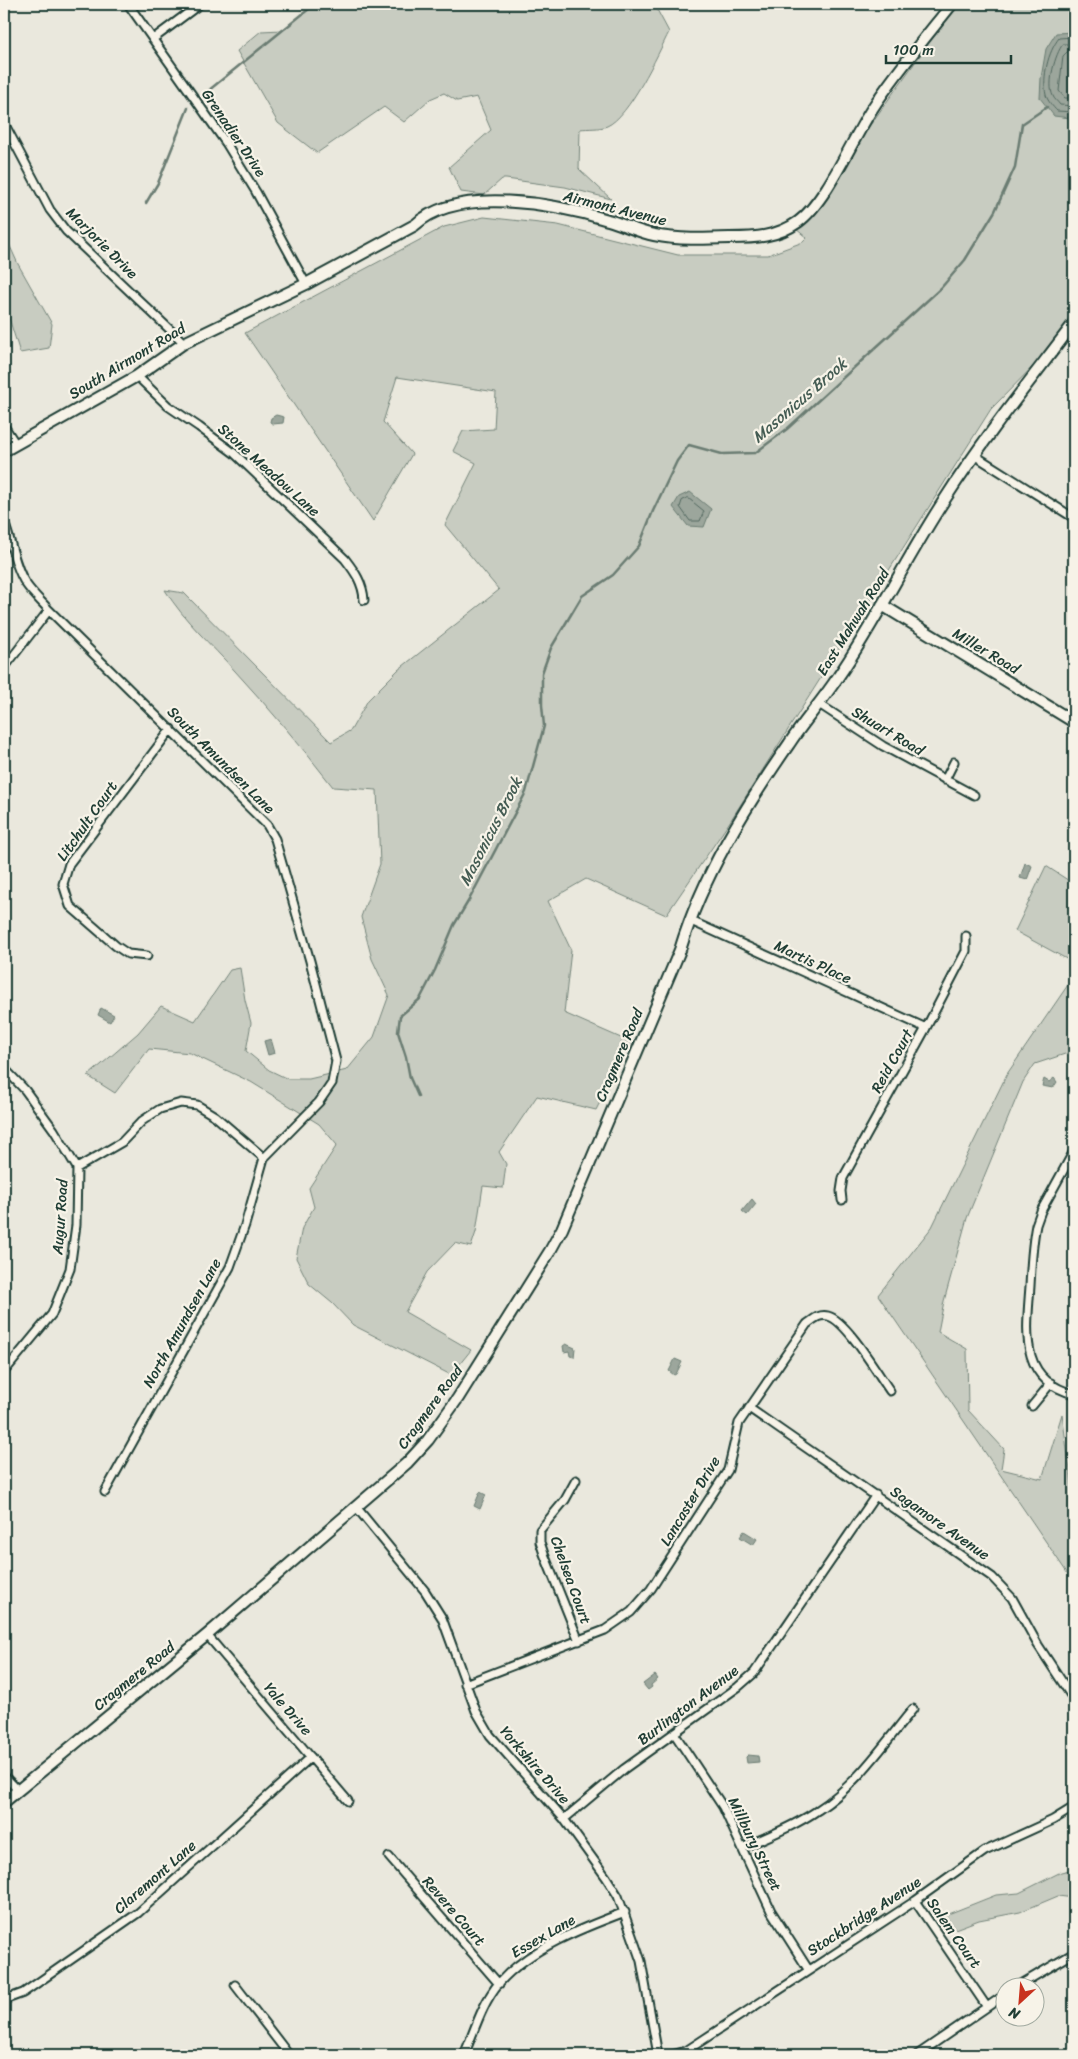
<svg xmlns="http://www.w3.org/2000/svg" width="1078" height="2059" font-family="Sriracha,sans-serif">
	<rect width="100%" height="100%" fill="#eae8dd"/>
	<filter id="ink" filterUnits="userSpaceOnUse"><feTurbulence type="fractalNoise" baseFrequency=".02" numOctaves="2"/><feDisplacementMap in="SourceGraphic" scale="10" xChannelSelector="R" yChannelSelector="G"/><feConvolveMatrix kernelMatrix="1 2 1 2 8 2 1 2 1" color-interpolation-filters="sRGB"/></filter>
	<g filter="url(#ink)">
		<path fill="#c8ccc1" stroke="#74847a" d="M315,4H654L669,32C658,54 629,117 607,126C600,129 588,128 580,129L579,169L611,199L565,187L506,179H502L484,195L461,192L449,167L491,130L477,97L457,101L444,93L430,99L404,122L384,107L317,153L278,123L237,51L261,31L282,30Z
			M957,4H1074V308L1059,340L991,409L729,823L666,915L586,879L548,901L571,950L564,1013L630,1042L596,1110L537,1096L499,1152L506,1164L503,1188L483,1186L476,1232L471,1247L455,1243L427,1272L405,1312L471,1350L451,1375L353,1325L332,1303L309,1284L296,1258L302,1228L314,1207L309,1188L337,1145L319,1124L251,1082L190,1053L149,1049L115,1093L88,1076L138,1033L161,1006L195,1021L230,970L240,968L245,1000L251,1023L246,1051L269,1070L288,1079H309L347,1070L374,1037L389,995L372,959L361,917L380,864L377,790L333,787C302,747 269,708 235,671C211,644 184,621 165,590L184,593L331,742L351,730L368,700L398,670L499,590L445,525L476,463L453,451L463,431L494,429L496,392L397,377L383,422L412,454L373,521L245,333L444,227L484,217L558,225L678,255H768L803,242L807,238L796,229L810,217L840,167Z
			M4,233L18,264L52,324L49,348L20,353L9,318L8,262L4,257Z
			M1046,866L1074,884V963L1015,931Z
			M1074,976V1051L1035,1064L1023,1082L967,1218L944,1301L938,1332L967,1349L968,1410L1004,1449L1001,1469L1042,1479L1062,1414L1074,1499V1583L878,1295L932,1227L1007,1074Z
			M1074,1869V1898L1058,1896L1020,1912L979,1920L955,1929L943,1916L996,1895L1019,1893L1061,1872Z"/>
		<path fill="#9ca69c" stroke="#6a7c72" d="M1073,32L1074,33V117L1070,118L1054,116L1040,98L1041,78L1046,49L1056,33Z
			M276,415L284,417L283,423L273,424L270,422L271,418Z
			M690,492L711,509L704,527L688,526L673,507L679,497Z
			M1025,863L1032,866L1027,880L1020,878Z
			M101,1008L114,1015L110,1022L98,1015Z
			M271,1039L275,1053L268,1055L264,1041Z
			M1054,1078L1057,1082L1053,1088L1042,1086L1044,1079L1049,1082Z
			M752,1199L756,1204L747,1215L742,1211Z
			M566,1344L575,1348L574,1357L570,1356L569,1351L564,1352L563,1346Z
			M675,1359L682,1362L676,1374L674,1375L669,1371Z
			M480,1492L486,1495L480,1509L474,1506Z
			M744,1531L757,1539L753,1545L740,1537Z
			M655,1675L658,1679L651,1685L652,1687L648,1690L643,1684Z
			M748,1755L758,1756L759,1762L747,1763L746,1757Z"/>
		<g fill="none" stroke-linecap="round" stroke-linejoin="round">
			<path stroke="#51675e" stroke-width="1" d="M1074,37L1059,38C1048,52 1042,77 1046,95C1047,100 1053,107 1057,111L1074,112
				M1074,44H1063C1055,54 1047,84 1053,96C1054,99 1058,102 1060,105L1074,106
				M1074,51L1067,52L1063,56L1059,91L1065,98H1074
				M688,498L704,511L700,521H690L680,507L682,501Z"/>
			<path stroke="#6a7c72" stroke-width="2.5" d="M203,95L315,4
				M146,203L158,183L188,108
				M418,1096L410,1078L406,1057L398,1032L400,1016L420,999L435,970L454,925L469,900L526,792L544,726L542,705V673L551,648L582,596L613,575L639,546L653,511L677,461L689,445L722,454L755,453L787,429L941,288L965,260L995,211L1015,167L1022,124L1047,107"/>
			<g stroke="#1f3d34" stroke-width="11">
				<path id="street" d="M128,4L226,143L256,192L306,284
					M153,39L200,4
					M4,123L50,210L66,231L184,343
					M137,376L168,406L199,427L234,453L345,559C355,572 363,583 364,600
					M4,426L15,443
					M974,455L1074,518
					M4,522C12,542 14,566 26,584C32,593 42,602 49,610L267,825L275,839L310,961L336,1061L332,1083L319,1102L264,1158L245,1225L230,1267L105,1492
					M4,668L49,610
					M819,704L883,746L974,795
					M945,780L954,762
					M689,920L926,1028
					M147,956L128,954L116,946L70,906L63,884L69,864L171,729
					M4,1068L25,1090L54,1130L77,1168L76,1225L70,1269L52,1314L4,1372
					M1074,1151L1041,1211L1036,1225C1032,1245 1031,1266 1030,1286C1027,1330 1018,1380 1074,1394
					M77,1168L122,1142L142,1121L160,1109L181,1103L197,1105L215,1116L264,1158
					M842,1200L841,1191L843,1178L926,1028L966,951V936
					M1032,1406L1051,1383
					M749,1408L992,1577L1012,1598L1038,1645L1074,1700
					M576,1480L565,1500L540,1530V1542L544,1554L579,1641
					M357,1508L425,1591L442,1618L476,1711L490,1735L564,1819L606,1877L618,1896L641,1961L658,2055
					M207,1635L348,1801
					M465,1684L605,1630L631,1612L651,1589L728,1470L739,1423L807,1324C814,1319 819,1314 828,1316C846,1320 878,1374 890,1391
					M674,1733L723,1807L771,1911L808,1969
					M4,1776L18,1790
					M564,1819L624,1769L738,1687L754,1673L876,1495
					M742,1848C768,1836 795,1826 818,1810C857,1785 884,1744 913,1709
					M389,1857L499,1984
					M915,1901L987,2007
					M235,1985L289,2055
					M1018,1986L1074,1953
					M4,2000L23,1993L138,1913L311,1757
					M464,2055C474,2032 482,2003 499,1983C530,1948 582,1928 625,1912
					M672,2055L686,2051L915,1901L985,1851L1053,1820L1074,1807
					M917,2055L1006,1994"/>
			</g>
			<g stroke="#1f3d34" stroke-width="14">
				<path id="secondary" d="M4,451L137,376L184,343L306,284L415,225C457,185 557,204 608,220C623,224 638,232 654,235C679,240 704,239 730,238C755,238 777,237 798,222C826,202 852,140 872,109C896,72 925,38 952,4
					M882,605L1074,722
					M4,1802L207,1635L407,1463L428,1440L458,1398L550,1251L562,1229L680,950C703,875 744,809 789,744C804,721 823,700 838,677C877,620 907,557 945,499C984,438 1030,381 1074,323"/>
			</g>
			<use href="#street" stroke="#f7f3e8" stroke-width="7"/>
			<use href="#secondary" stroke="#f7f3e8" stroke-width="10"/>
		</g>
	</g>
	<g text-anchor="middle" stroke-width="4.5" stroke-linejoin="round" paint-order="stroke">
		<g font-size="15" fill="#1f3d34" stroke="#f7f3e8">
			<text transform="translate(234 133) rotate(56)" y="5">Grenadier Drive</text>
			<text transform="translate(615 208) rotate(14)" y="5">Airmont Avenue</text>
			<text transform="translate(102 243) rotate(45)" y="5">Marjorie Drive</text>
			<text transform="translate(127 361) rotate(-31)" y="5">South Airmont Road</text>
			<text transform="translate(269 470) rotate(42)" y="5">Stone Meadow Lane</text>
			<text transform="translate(853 622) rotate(-58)" y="5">East Mahwah Road</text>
			<text transform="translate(986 651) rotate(31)" y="5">Miller Road</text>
			<text transform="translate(888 731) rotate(31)" y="5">Shuart Road</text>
			<text transform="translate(221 760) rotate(45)" y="5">South Amundsen Lane</text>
			<text transform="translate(87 821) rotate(-55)" y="5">Litchult Court</text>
			<text transform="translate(813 962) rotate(25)" y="5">Martis Place</text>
			<text transform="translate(619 1055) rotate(-67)" y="5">Cragmere Road</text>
			<text transform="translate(892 1061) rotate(-61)" y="5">Reid Court</text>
			<text transform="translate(60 1217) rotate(-86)" y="5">Augur Road</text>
			<text transform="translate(182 1323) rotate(-61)" y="5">North Amundsen Lane</text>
			<text transform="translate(430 1407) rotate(-54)" y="5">Cragmere Road</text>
			<text transform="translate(690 1501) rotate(-59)" y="5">Lancaster Drive</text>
			<text transform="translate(940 1523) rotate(35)" y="5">Sagamore Avenue</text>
			<text transform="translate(571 1580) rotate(70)" y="5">Chelsea Court</text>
			<text transform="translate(134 1676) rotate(-39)" y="5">Cragmere Road</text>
			<text transform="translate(688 1705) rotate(-37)" y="5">Burlington Avenue</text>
			<text transform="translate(288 1709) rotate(49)" y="5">Yale Drive</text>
			<text transform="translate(535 1765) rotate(49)" y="5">Yorkshire Drive</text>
			<text transform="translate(755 1844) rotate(64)" y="5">Millbury Street</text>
			<text transform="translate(155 1877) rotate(-41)" y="5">Claremont Lane</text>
			<text transform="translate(454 1911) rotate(49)" y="5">Revere Court</text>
			<text transform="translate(864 1916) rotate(-33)" y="5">Stockbridge Avenue</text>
			<text transform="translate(954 1933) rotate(55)" y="5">Salem Court</text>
			<text transform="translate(543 1936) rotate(-30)" y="5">Essex Lane</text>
		</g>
		<g font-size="16" font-style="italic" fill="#445c53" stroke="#f7f3e8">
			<text transform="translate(799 400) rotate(-41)" y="6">Masonicus Brook</text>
			<text transform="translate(490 831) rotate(-63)" y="6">Masonicus Brook</text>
		</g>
	</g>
	<rect width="1078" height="2059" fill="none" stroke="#f7f3e8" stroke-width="20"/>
	<rect x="10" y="10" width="1058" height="2039" fill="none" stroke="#1f3d34" stroke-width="2" filter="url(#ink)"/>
	<g transform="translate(1020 2002) rotate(206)"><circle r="24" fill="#f7f3e8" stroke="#a1aaa0"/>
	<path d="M0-4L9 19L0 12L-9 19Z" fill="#c8321e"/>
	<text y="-8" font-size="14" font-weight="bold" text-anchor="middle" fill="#1f3d34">N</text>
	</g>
	<path d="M886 55v8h125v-8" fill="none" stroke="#1f3d34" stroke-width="2.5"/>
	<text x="893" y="55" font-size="15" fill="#1f3d34" stroke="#f7f3e8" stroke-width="4" paint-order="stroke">100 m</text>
</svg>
